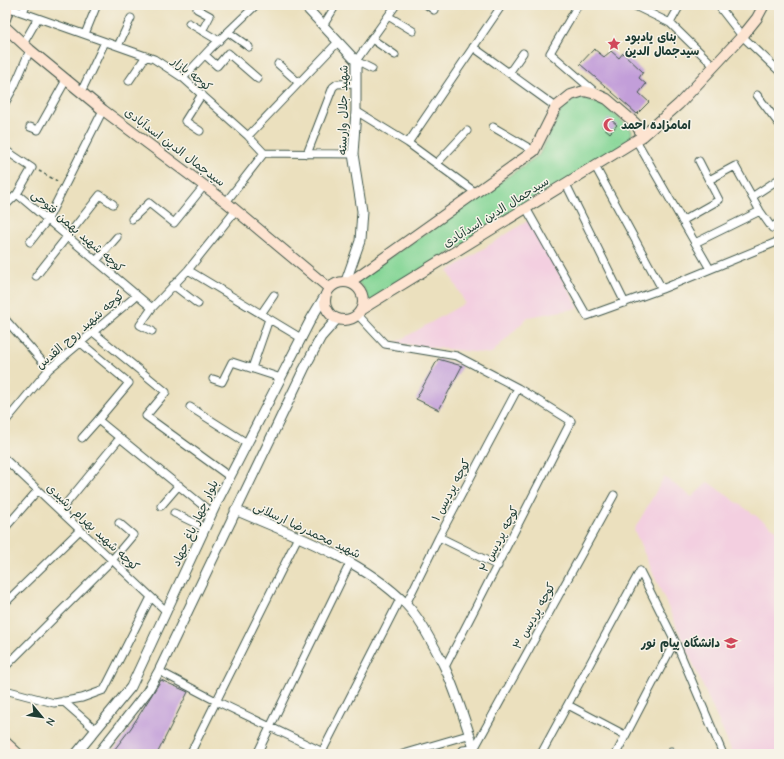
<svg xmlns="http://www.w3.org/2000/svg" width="784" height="759" font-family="'Comic Neue','Playpen Sans Arabic',sans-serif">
	<rect width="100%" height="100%" fill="#f7f3e8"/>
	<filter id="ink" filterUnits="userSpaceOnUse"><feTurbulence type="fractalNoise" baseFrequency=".025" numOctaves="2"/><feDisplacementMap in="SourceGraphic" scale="8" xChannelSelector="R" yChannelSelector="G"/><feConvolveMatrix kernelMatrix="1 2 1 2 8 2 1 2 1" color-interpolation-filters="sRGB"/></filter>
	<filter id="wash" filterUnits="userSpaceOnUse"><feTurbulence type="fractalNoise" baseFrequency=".012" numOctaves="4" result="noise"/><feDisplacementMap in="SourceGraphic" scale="16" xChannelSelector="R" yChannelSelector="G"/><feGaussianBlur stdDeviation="0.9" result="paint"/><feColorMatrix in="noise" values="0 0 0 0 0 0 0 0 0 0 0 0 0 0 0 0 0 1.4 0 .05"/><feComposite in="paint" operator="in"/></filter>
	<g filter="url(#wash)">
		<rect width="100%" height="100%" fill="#ebe0be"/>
		<path fill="#f3cfe0" d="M529,220L579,308L528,317L491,354L395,343L465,303L448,271Z
			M664,477L692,497L708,482L779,532V754H733L634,530Z"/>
		<path fill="#85d696" stroke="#528a65" d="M580,98C603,100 612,113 629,127L632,131L630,142L367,304C368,294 364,287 356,281L539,155L563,107L575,99Z"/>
		<g id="blocks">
			<path fill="#c29ed9" d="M594,49L604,57L611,51L619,58L623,53L643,72L639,78L646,84L639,93L649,102L637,114L580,64Z
				M609,118L617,125L610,133L602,126Z
				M438,359L462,366L439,410L416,399Z
				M161,680L188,692L157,754H111L131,728Z"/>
		</g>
	</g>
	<g filter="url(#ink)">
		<use href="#blocks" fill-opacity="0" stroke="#3e5549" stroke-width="1"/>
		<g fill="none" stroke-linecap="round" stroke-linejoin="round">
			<g stroke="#3e5549" stroke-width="9">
				<path id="minor" d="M427,5L434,10
					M578,5L550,53L595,92
					M633,5L670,23L714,66
					M7,7L154,59L183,78L248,136L264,153L353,154
					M197,9L210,16L202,31
					M721,9L742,36L779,71
					M23,12L26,5
					M388,16L413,31
					M189,23L219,41
					M670,23L680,5
					M323,26L336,5
					M228,32L249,47
					M85,34L96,7
					M372,39L395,55
					M23,44L38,18
					M118,46L131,18
					M473,47L556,107
					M205,55L217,66L228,53L258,79
					M278,64L299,83
					M372,69L356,61L396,5
					M509,73L523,53
					M183,78L210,49L256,5
					M129,81L146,56
					M81,92L105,42
					M757,95L779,124
					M5,103L14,87L30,50
					M356,111L408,143L475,192
					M30,127L38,130L66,80
					M493,127L534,151
					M200,131L185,121L202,94
					M248,136L338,42
					M636,140L710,269
					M408,143L502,5
					M5,150L32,168L17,194L5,206
					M307,154L333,87L337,84L356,83
					M437,163L467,131
					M595,166L662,289
					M709,180L735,166L760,211L772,228L779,222
					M566,184L625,303
					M17,194L152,308L188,270L236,210
					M752,197L779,179
					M226,202L264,153
					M526,208L587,316L662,289L779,241
					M132,219L149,203L174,223L204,186
					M682,221L719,200L699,161
					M30,242L48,219L103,110
					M695,243L760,211
					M96,261L117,237
					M188,270L301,338
					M36,276L100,195L113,204
					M173,285L198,304
					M261,314L274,295
					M358,315L385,344L457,356L518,388L571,421L445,667
					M5,319L49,369
					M152,331L140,325L152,308
					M93,332L166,392L146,416L230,477
					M81,343L129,383L98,420L212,513
					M252,368L269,319
					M213,379L222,382L232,362L281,378
					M190,407L247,443
					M5,422L49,369L136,296
					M82,438L98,420
					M5,459L166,611
					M161,506L179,485
					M60,511L120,438
					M174,513L205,528
					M5,528L38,490
					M439,537L498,566
					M640,571L675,641L723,754
					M5,603L80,530
					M406,604L439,537L518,388
					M5,667L112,560L133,535L119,523
					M159,671L216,701L327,754
					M5,690L54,703L82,698L104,690L151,597
					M63,701L96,730
					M568,705L625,735
					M190,754L298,537
					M257,754L350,563
					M321,754L400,599
					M403,754L468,735
					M460,754L463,750L474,749L614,495
					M541,754L640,571
					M616,754L675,641
					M671,754V751"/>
			</g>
			<g stroke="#3e5549" stroke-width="11">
				<path id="tertiary" d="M304,5L356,61V111L353,154L362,211L360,241L346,281
					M235,510C291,534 363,560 405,603C416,614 424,628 431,641C436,650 441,659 445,668C458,696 466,725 476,754
					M76,754L131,687L218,500L311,319L326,294
					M98,754L147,692L159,671L304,369L321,337L337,319"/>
			</g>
			<g stroke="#3e5549" stroke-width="12">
				<path id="secondary" d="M5,19L7,13V5
					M5,27L30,50L103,110L226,202L329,288
					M325 301a19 19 0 1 1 38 0a19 19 0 1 1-38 0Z
					M350,282L534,151L556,107L571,95L584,91L596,94L607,99L635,123L643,136
					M362,309L643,136L679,104L745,33L757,18L764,5
					M5,742L18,754"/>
			</g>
			<path stroke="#3e5549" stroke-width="1.5" stroke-dasharray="3 3" stroke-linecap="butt" d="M39,171L59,182"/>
			<use href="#minor" stroke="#fff" stroke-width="7"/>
			<use href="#tertiary" stroke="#fff" stroke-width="9"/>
			<use href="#secondary" stroke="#fde4d1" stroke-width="10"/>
		</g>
	</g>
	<defs>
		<g id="sight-bare" transform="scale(1.08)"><path d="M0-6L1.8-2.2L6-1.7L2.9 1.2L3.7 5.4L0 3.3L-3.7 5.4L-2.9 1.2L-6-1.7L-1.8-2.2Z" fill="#d1495b" stroke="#f7f3e8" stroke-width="2.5" paint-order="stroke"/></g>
		<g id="mosque-bare" transform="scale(1.08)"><path d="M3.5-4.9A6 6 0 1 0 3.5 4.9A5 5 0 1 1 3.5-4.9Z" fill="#d1495b" stroke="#f7f3e8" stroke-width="2.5" paint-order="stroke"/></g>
		<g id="university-bare" transform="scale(1.08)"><path d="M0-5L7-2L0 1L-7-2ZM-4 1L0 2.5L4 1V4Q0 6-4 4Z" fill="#d1495b" stroke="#f7f3e8" stroke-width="2.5" paint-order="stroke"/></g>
	</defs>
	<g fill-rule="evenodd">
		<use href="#sight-bare" x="614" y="44"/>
		<use href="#mosque-bare" x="610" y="125"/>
		<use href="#university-bare" x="731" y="643"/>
	</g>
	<g text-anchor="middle" stroke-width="3" stroke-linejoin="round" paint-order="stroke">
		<g font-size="12" font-weight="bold" fill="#1f3d34" stroke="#f7f3e8" text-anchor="start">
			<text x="625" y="41">بنای یادبود<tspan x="625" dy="14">سیدجمال الدین</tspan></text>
			<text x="621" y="129">امامزاده احمد</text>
			<text x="720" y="647" text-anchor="end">دانشگاه پیام نور</text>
		</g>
		<g font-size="12" fill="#1f3d34" stroke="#f7f3e8">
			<text transform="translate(192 74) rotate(38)" y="4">کوچه بازار</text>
			<text transform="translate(343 110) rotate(-89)" y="4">شهید جلال وارسته</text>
			<text transform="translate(175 147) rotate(37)" y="4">سیدجمال الدین اسدآبادی</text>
			<text transform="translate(496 212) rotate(-32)" y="4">سیدجمال الدین اسدآبادی</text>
			<text transform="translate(78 231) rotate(41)" y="4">کوچه شهید بهمن فتوحی</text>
			<text transform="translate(80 330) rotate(-41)" y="4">کوچه شهید روح القدس</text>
			<text transform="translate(451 490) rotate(-62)" y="4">کوچه پردیس ۱</text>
			<text transform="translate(195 523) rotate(-65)" y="4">بلوار چهار باغ جهاد</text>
			<text transform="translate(93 527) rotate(43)" y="4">کوچه شهید بهرام رشیدی</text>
			<text transform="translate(307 530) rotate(25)" y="4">شهید محمدرضا ارسلانی</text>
			<text transform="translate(499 539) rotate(-63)" y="4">کوچه پردیس ۲</text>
			<text transform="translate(534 616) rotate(-61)" y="4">کوچه پردیس ۳</text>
		</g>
	</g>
	<rect width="784" height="759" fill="none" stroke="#f7f3e8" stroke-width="20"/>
	<g transform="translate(42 717) rotate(119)" stroke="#f7f3e8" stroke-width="3" paint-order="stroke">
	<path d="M0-3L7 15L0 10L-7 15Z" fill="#1f3d34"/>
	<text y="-6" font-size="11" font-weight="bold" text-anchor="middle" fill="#1f3d34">N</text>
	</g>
</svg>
